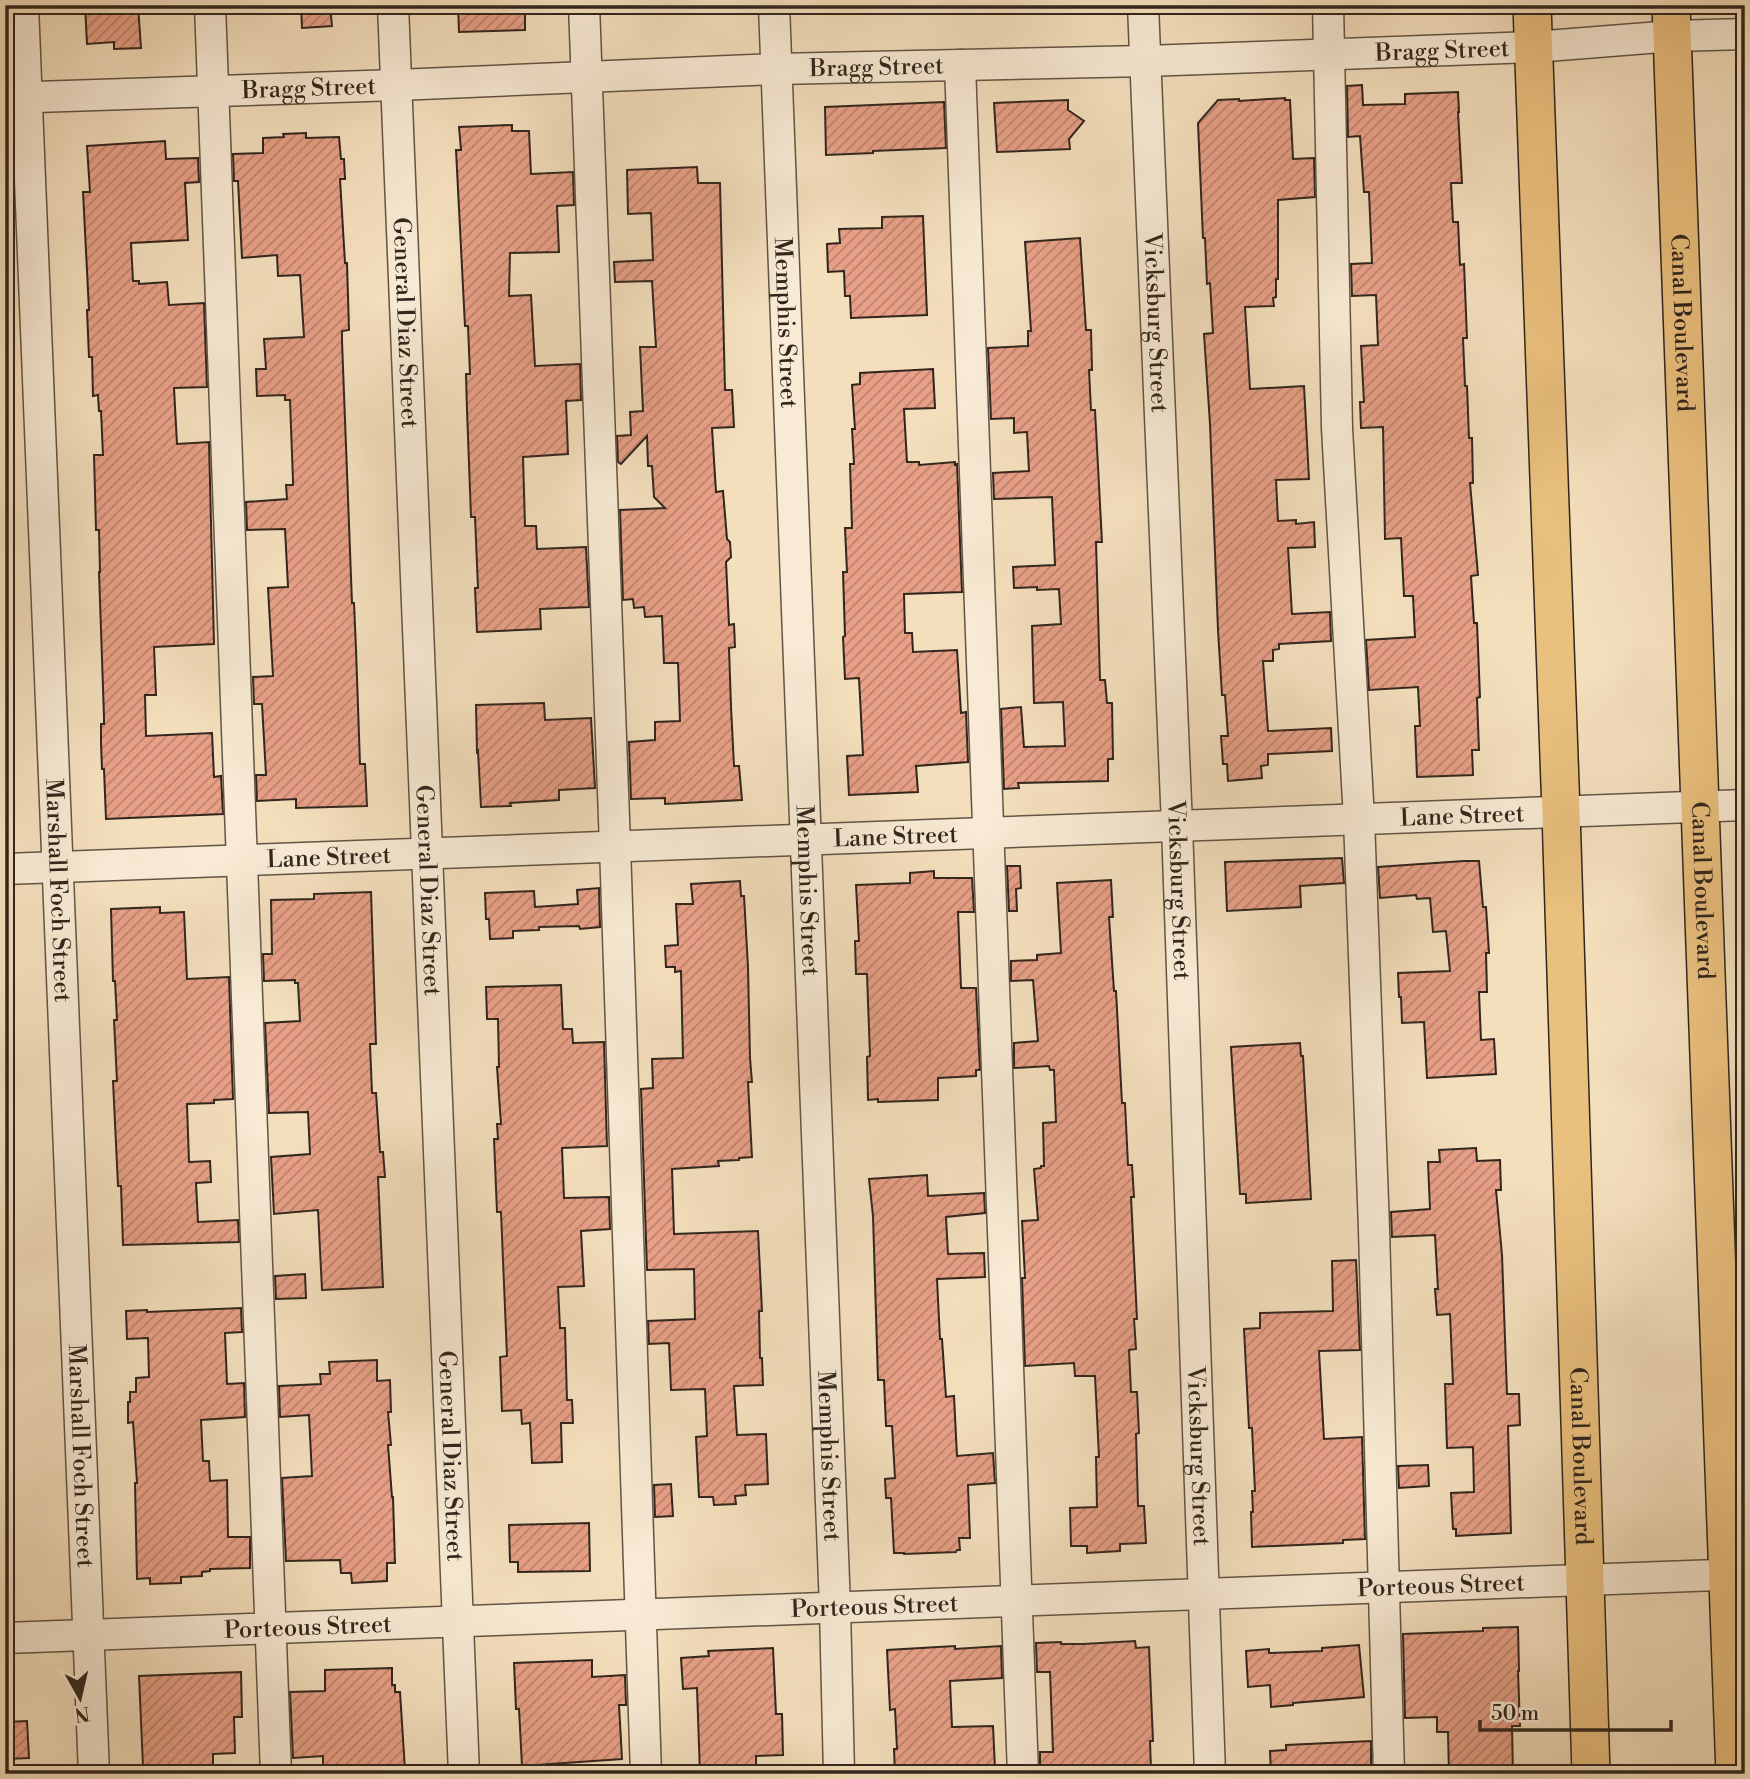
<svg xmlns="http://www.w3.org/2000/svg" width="1750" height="1779" font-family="'Libre Bodoni',serif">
	<defs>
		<pattern id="building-hatch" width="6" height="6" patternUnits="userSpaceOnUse" patternTransform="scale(1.75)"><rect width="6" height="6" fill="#e8a087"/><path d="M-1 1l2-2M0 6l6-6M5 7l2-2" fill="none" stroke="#bd826e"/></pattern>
	</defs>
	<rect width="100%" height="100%" fill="#f4dfbd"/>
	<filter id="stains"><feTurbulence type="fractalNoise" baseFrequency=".00286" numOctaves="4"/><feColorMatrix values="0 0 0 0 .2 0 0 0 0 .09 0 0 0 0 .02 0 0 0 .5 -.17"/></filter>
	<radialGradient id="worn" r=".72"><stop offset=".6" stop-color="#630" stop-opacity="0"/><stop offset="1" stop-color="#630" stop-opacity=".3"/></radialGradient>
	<path fill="url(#building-hatch)" stroke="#31261d" stroke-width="2" d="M85,5H138L141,48L114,49V42L87,44Z
		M301,5H330L332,26L302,28Z
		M458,5H525V30L459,32Z
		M1362,85L1363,105L1405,104V94L1458,92L1459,112H1458L1462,183H1451L1453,222H1458L1460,265L1464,264L1467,338H1463L1465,386H1467L1469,438H1472L1473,483H1470L1478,575L1471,576L1474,623H1477L1480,697L1477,698L1479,750H1472L1473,775L1417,777L1415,726H1420L1418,687L1369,690L1366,640L1415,637L1413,596H1404L1401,538L1385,539L1383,427L1361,428L1360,402H1364L1361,346L1378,345L1376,295L1352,296L1351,264L1372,263L1369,192H1364L1360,136L1348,137L1347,86Z
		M1285,98V100H1290L1293,159L1314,158L1315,197L1278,200V279H1276V297L1273,298L1274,306L1245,307L1250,389L1304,386L1309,479L1276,480L1278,521L1296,520V524L1314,522L1315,547L1288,548L1292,614L1330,612L1331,641L1279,644V649L1273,650V661H1263L1268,731L1331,728L1332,751L1268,754V765L1261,766L1262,778L1228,781L1227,764H1223L1221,736H1228L1225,695H1222L1218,630L1210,424L1204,334L1213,333L1210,283L1207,284L1205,238H1203L1198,123L1218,100L1239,99V101Z
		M1068,100V110L1084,121L1069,139L1070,149L997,152L994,103Z
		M944,102L946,148L873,151V153L826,155L825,107Z
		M512,125V131H529L531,174L573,172L574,205L557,206L559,252L510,253L509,296L531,295L535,366L580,364L581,400L566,401L568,454L523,457L525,526H536L537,549L586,547L589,607L540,609L541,629L477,632L475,588H478L475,517H471L467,410L466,374H470L468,326H465L456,150H461L459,127Z
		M306,133V138L339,137L341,159H344L345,179H340L345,263H347L349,330L342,331V341L352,603H354L356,649L360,764H365L367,806L296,808V799L257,801L256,775H266L262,704H254L253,677L273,676L268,588L288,587L285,529L247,530L246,502L287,499L286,485H293V481L290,400H285V395L257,396L256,369H266L264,339L304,337L300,275L278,276L277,255L242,258L238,181H234L233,154L263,153V138L284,137L283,134Z
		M165,141L166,159L198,158L199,182L185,183L188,240L131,243L133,281H139V284L167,282L169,305L204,303L207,387L174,388L177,444L209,442L214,644L154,647L156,695H145L146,736L212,733L214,777L221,776L223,814L106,819L104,769H102L101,743V724H104V717L99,572H100L99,530H96L94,455H103L101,411H99L98,395L93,396L92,357H89L87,310H89L83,192H90L87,146Z
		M697,167L698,183H720L725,390H732L734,427L712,428L716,492L723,491L727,539L730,542L731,557L726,562L729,625L734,624L735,647L729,648L731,707L734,766H739L742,800L665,804V798L631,799L629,742L655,740V722L680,721L678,663H664L662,616L645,617L644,607L634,608L633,599L623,600L620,510L665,508L654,497L652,466H648L647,436L621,464L618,462L617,436L631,435L630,412L643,411L640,347H656L652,281L615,282L614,262L653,260L651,213L628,214L627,170Z
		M923,216L927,315L851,318L850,296H845L844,271L828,272L827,244L840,243L839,229L882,228V217Z
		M1080,238L1086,330H1091L1092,370H1089L1091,410H1095L1102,542H1096L1100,680H1105L1107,703H1112L1113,759H1108V781L1018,783L1019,788L1004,789L1001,709L1021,707L1024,747L1065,746L1063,702L1034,703L1032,626L1061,624L1059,589L1037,590V587L1014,588L1013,567L1055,565L1052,497L994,499L993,473L1029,471L1027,432L1014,433V418L991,419L988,348L1028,346V331H1031L1025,242Z
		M933,369L935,408L904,409L907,462H919V465L955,462V465L957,464L962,592L904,594L905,633H912L913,652L957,650L961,713L966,712L968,762L916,766L918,792L849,795L847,756L863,755L859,678L845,679L843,637L845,636L843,572H847L845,528H852L850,464H854L852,429H855L852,385L860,384V373Z
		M544,703L545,720L591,718L595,788L559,790V800L510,803L511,806L481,807L478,751L477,752L476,705Z
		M1342,858L1344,883L1300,886L1301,907L1227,911L1225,862Z
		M1464,861H1479L1483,907H1486L1489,953H1486L1487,992H1479L1481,1040L1494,1039L1496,1074L1427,1078L1424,1022L1402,1023L1401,997H1399L1398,973L1450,971L1446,931L1433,932L1430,898L1417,899L1416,895L1380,898L1378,867Z
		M1007,866H1020L1021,888L1016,889L1017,911H1009Z
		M934,871V878H972L974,912H958L961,988H976L980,1070H976V1076L938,1078V1100L878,1102V1099L868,1100L867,1057L870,1056L867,974H856L855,941H859L856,885L910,883V873Z
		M1111,880L1113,917H1109L1114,991H1116L1122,1103H1125L1128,1165H1132L1134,1197H1131L1137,1319H1134L1136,1349L1129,1350L1131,1392H1137L1139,1433L1136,1434L1138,1506H1144L1146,1543L1120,1544V1551L1087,1553V1546H1071L1070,1508L1097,1507L1096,1457H1099L1095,1376H1075L1074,1363L1025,1366L1022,1278H1025L1022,1221L1038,1220L1034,1169L1041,1168V1166H1044L1043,1123L1056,1122L1054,1070H1050L1049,1066L1014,1068V1043L1038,1041L1033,980L1011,981V961L1037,960V955L1061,953L1057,883Z
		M740,881L741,896H744L748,967L750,1058L752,1082H748L752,1157L739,1158V1160L718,1161L719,1166L672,1169L674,1234L758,1231L762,1311H759L760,1358H762L763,1385L734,1386L737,1435L766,1434L768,1484L745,1485L746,1495L735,1496L736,1504L714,1505L713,1497H699L696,1437L707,1436L705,1389L671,1390L669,1343L649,1344L648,1321L695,1319L694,1269L647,1270L641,1089L653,1088L652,1059L683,1058L681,971L675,972V967H666L665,946L678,945L676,904H693L691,884Z
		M599,888L600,927L580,929L579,926L539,927V930L513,931V938L490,939L489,919H486L485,893L534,891L535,907L578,904L577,890Z
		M371,892L376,1044H370L372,1093H376L380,1152H383L385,1177H378L383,1287L322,1290L318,1210L274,1214L271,1157L310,1154L308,1112L269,1113L265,1023L300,1021L298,983H295V980L264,981L263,954H272L271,900L314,899V894Z
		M160,907V913L184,912L187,979L229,977L233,1099L214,1100V1103L187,1104L189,1162L210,1161L211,1182L196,1183L198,1222L238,1220L239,1242L123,1245L121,1186H118L113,1081H117L114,1020H117L115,981H113L111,909Z
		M561,985L563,1029H572L573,1043L604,1042L607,1146L562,1148L564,1198L609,1197L610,1229L581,1231L584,1286L558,1287L560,1328H565L567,1400H572L573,1423H561L562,1462L532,1463L530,1423L522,1424L521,1410L502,1411L500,1357L507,1356L501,1212H497L494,1139H498L497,1124H501L497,1067H499L498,1019H487L486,987Z
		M1300,1043L1301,1056H1303L1311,1199L1246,1203V1194H1240L1231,1047Z
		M1476,1148L1477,1161L1500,1160L1501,1190H1496L1502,1255L1507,1394H1519L1520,1425L1508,1426L1511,1533L1456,1536V1529H1453L1451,1493L1474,1492L1473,1447L1447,1448L1445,1384H1453L1450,1314L1437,1315L1435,1289H1438L1435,1235L1392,1237L1391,1212L1430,1209L1428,1162H1440L1439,1150Z
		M927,1175L928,1196L984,1193L985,1213L946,1217L948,1254L984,1253L985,1277L937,1279L940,1339H942L946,1397L954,1396L957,1456L993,1453L995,1483L968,1485L970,1538H959L960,1550H957L956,1552L904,1554V1553H894L891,1498H886L885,1479L895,1478L892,1426H886L884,1380H878L873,1216L869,1179Z
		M1356,1260L1360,1350L1319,1351L1324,1439L1362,1437L1365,1539L1343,1540V1543L1252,1547L1251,1512H1253L1252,1491H1255L1252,1428H1249L1244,1329L1260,1328V1313L1333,1311L1332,1261Z
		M305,1274L306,1298L276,1299L275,1276Z
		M241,1308L242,1332L225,1333L227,1384L244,1383L245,1417L201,1420L203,1461H209L210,1481L227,1480L228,1537H250V1568L210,1569V1571L202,1572V1576L181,1577V1583L150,1584V1578L137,1579L135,1483H137L133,1422L128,1423V1402H130V1392H136V1378L149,1377L148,1338L127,1339L126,1311L147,1310V1312Z
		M377,1360V1381L390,1380L391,1412H388L391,1445H388L392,1497H393L395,1563H387V1581L352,1583L351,1573H341L340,1560L286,1561L282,1478L312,1476L309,1415L280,1417L279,1386L321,1384L320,1374H330L329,1362Z
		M1428,1465L1429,1486L1399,1488L1398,1466Z
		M671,1484L673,1516L655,1517L654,1485Z
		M589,1523L590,1571L518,1572V1562H510L509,1525Z
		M1518,1627L1519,1671H1518L1520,1726H1512L1513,1774H1449L1448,1732H1437V1717L1405,1718L1403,1634L1483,1631V1628Z
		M1135,1641L1136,1648L1149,1647L1153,1741H1150L1151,1770H1142V1774H1040V1752H1053L1050,1672H1037L1036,1643L1061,1642V1644H1083Z
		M1359,1645L1364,1697L1293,1703V1705L1271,1707L1270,1685L1248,1687L1246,1651L1269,1649V1653L1322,1651V1648Z
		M955,1646V1649L1001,1646L1002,1678L950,1681L952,1727L993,1726L995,1769L948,1772V1774H895L894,1749H897L895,1709L890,1710L887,1650Z
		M773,1648L776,1714H782L783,1755L756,1756V1774H700L697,1688L683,1689L681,1658L709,1656L708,1651Z
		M592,1660V1677L625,1675L626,1705H619L622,1759L522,1766L519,1709H516L514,1663Z
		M392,1668V1685H395V1692H400L405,1770L323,1774V1756L293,1758L290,1692L325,1691V1670Z
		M241,1672L242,1717H234L235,1753L213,1754V1774H147L146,1765L143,1766L139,1676Z
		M27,1721L29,1758L5,1759V1722Z
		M1371,1741V1769L1320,1772V1774H1271L1270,1751L1286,1750V1745Z"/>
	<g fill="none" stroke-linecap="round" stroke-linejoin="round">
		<g stroke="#625445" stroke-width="33">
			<g id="minor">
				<path id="s1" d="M23,5L94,1774"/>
				<path d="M210,5L276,1774"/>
				<path id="s2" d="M393,5L464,1774"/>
				<path d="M584,5L615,846L646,1774"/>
				<path id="s3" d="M774,5L835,1608L839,1774"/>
				<path id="s4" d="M1143,5L1177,826L1210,1774"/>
				<path d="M1328,5L1337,428L1359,819L1374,1229L1389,1774"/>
				<path d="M960,65L1023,1774"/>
				<path id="s5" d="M5,98L397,85L776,69L1146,61L1534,47L1673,36L1745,34"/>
				<path id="s6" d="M5,869L1745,805"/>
				<path id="s7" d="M5,1638L1745,1574"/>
			</g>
		</g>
		<g stroke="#31261d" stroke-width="40">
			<g id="major">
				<path id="s8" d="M1532,5L1561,812L1591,1774"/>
				<path id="s9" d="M1671,5L1735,1774"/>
			</g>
		</g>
		<use href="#minor" stroke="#f8ead4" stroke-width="30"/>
		<use href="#major" stroke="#eac07e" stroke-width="37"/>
	</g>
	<g text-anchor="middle" stroke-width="6" stroke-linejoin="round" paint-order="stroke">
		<g font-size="24" fill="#31261d" stroke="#f8ead4">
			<text dy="8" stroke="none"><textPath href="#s5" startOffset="1438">Bragg Street</textPath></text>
			<text dy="8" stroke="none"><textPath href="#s5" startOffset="872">Bragg Street</textPath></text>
			<text dy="8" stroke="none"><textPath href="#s5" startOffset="304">Bragg Street</textPath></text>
			<text dy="8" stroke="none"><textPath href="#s2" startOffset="318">General Diaz Street</textPath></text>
			<text dy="8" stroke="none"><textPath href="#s3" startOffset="318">Memphis Street</textPath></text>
			<text dy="8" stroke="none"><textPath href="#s4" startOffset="318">Vicksburg Street</textPath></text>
			<text dy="8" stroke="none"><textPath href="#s9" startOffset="318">Canal Boulevard</textPath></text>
			<text dy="8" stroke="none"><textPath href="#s6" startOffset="1458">Lane Street</textPath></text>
			<text dy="8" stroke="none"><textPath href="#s6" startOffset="891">Lane Street</textPath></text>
			<text dy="8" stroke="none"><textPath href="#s6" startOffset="324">Lane Street</textPath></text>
			<text dy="8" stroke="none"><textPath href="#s2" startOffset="886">General Diaz Street</textPath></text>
			<text dy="8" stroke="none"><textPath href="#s3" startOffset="886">Memphis Street</textPath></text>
			<text dy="8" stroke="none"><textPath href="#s4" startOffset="886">Vicksburg Street</textPath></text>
			<text dy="8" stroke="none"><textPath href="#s1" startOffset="886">Marshall Foch Street</textPath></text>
			<text dy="8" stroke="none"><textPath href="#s9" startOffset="886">Canal Boulevard</textPath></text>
			<text dy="8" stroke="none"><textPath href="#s1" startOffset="1452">Marshall Foch Street</textPath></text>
			<text dy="8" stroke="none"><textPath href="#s2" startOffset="1452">General Diaz Street</textPath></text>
			<text dy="8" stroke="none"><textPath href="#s3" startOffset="1452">Memphis Street</textPath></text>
			<text dy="8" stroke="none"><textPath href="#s4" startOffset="1452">Vicksburg Street</textPath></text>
			<text dy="8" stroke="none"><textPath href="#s8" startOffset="1452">Canal Boulevard</textPath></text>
			<text dy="8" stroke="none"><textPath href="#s7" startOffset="1437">Porteous Street</textPath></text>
			<text dy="8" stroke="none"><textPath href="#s7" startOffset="870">Porteous Street</textPath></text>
			<text dy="8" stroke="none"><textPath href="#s7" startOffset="303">Porteous Street</textPath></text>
		</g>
	</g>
	<rect width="1750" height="1779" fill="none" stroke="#f4dfbd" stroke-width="28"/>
	<rect x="7" y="7" width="1736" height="1765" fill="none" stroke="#31261d" stroke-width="3.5"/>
	<rect x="14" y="14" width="1722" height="1751" fill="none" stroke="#31261d" stroke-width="2"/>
	<g transform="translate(80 1698) rotate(172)" stroke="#f8ead4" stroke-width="5" paint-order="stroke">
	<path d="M0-5L12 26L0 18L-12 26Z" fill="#31261d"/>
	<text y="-10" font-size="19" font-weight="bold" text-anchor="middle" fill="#31261d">N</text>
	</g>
	<path d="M1480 1720v10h191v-10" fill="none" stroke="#31261d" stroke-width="3.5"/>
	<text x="1491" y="1720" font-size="21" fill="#31261d" stroke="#f8ead4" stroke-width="5" paint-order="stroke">50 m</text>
	<rect width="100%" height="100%" filter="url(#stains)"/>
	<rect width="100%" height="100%" fill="url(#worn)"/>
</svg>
